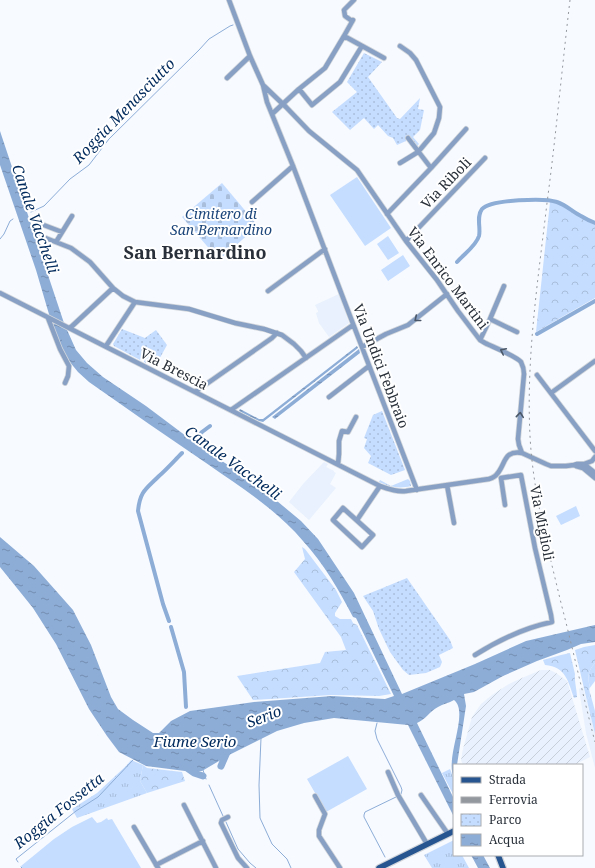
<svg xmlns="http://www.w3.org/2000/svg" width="595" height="868" font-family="'Noto Serif',serif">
	<defs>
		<pattern id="industrial-furrows" width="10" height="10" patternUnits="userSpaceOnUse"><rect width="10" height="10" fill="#e8f1fd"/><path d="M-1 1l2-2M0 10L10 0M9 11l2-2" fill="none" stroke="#c7cfda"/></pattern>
		<pattern id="grass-tufts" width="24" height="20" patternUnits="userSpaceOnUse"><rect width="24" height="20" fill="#c5ddff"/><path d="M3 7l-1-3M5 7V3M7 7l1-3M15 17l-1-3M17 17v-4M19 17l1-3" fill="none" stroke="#a9bedb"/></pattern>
		<pattern id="forest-crowns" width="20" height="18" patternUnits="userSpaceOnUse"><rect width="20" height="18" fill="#c5ddff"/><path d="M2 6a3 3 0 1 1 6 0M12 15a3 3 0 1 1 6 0" fill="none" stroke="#a9bedb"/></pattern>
		<pattern id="cemetery-stones" width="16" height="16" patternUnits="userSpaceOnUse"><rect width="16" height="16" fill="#c5ddff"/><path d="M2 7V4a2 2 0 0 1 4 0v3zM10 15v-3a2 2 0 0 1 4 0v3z" fill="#a9bedb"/></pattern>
		<pattern id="park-dots" width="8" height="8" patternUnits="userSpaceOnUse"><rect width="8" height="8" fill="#c5ddff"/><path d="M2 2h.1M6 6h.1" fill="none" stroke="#a9bedb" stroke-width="1.8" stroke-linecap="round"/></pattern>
		<pattern id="water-ripples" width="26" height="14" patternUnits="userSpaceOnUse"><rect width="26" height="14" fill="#8dadd7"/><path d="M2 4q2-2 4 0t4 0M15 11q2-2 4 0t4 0" fill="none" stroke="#738daf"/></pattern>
	</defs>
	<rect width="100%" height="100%" fill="#f7faff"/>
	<path fill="#e8f1fd" d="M339,294L349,323L329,337L319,323L316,313L318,312V311L315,305Z
		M324,462L328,464L326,467L334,471V472L336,473L330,484L336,488L309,520L289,502L303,484Z
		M583,687L595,734V768L586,733L579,689Z"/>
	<path fill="url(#industrial-furrows)" d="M541,670H550L556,673L567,681L590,757L574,765H463L461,760L463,749L472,717L481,704L492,695L509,684L522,678Z"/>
	<path fill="url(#grass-tufts)" d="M408,479L410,481L411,486C399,489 390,487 379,482L380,480L391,486Z
		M595,663V681L589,689L595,711V734L587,701L590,695L589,688L590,687C587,677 588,671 595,663Z
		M131,760L143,765L140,781L147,793L77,818L72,809L97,793L126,766Z
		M450,769L454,779V796L442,773Z
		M454,840V855H462L469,868H432L424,855Z"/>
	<path fill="url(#forest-crowns)" d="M550,202C561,203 569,210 578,216C584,219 589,222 595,225V298L536,332Z
		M302,547L305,549L336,590L342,602L335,613V616L340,619H351L353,623L357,625L391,694L379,696L331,695L253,700L237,676L320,663L325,652L346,650L341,637L294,572L305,559Z
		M595,645V663C588,671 587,677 590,687L589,688L590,695L587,701L575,650L584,647Z
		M570,653L575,674C574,679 577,691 577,697L574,698C568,681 566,667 545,665L543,660L561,655Z
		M143,765L147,768L182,772L185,781L147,793L140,781Z"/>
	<path fill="url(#cemetery-stones)" d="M222,183L258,226L219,260L182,217Z"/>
	<path fill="url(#park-dots)" d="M364,53L382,62L368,77L397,118L400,119L420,98L418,109L424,110L420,130L413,137L419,144L417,146L409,137L406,139V141L397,145L393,138L388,136L378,125L374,129L364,118L350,130L332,112L357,92L347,82Z
		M122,329L145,338L156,330L167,345L156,365L148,361L146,363L144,362V360L141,358L140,360L114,346L113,344Z
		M382,411L405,470L391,475L368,463L371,456L364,448L367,439L364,438L373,415Z
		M407,578L450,640L453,648L439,655L442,662L440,667L426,673L409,675L403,670L390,652L379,629L373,611L363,596Z"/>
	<path fill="#c5ddff" d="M357,177L391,228L365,246L330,195Z
		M388,236L399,253L388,260L377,244Z
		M403,255L410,266L388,281L381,270Z
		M576,506L580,516L561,525L556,516Z
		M348,756L367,789L326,812L307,779Z
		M92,817L97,823L101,822L107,818L108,820L112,819L141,868H22L21,866L54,839L72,827Z"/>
	<path fill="url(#water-ripples)" d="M0,131L64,323L76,350L87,363L103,377L146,406L194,442L259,486L301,521L318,539L354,593L402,694L475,664L526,641L595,625V642L581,644L567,650L537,661L503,676L474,692L464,694L466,706L457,765H454V778C444,757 470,713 454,700C449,703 443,704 438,707C430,711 425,720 417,723L454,799V817L408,725L334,718L304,723L277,731L231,754L202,771H185L146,766L119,752L107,736L89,709L56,644L33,608L0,567V537L34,566L73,610L91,645L111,697L118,709L133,720L153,733H159L171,721L190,711L254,702L332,696L385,699L394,696L356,618L353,617C339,590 324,564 303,541C277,510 242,488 209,465C169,438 129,410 89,382L78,372L69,361L64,352L51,321L36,270L0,165Z
		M357,346L358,348L263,422L259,421L239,411L240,409L259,419H263Z
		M359,349L360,353L275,419L272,417Z
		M471,855H483L490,868H478Z"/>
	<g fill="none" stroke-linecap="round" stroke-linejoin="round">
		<path stroke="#8dadd7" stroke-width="1" d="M31,212L44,206L70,179L89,165L109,139L199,50L209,39L230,26L233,25
			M0,239L4,234L10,221L13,219
			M377,723L375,731L377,739L401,787L402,790L401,794
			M261,738L259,785L260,818L272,844L287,859L291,868
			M203,770L206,779
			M209,785L223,816
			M226,822L238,849L250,863L256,868
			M385,857L364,817V815L365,812L396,797
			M18,862L16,859L76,811L98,797L133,760
			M21,867L22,868"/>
		<path stroke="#8dadd7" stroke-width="4" d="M457,262C464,254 476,246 479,236C481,228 476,217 482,209C491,199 546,198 557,202C566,205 573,212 581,216C586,219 590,221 595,223
			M537,334L595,301
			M196,438L202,432L210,426
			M169,621L163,604L138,511C140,491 146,489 159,476C167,469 174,461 182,453
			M171,627L184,672L186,707"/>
		<path stroke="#8dadd7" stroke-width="7" d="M184,766L194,773L203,776
			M221,766L228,750"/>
		<g stroke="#d2d6db" stroke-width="6">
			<path id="minor" d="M229,0L250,56L263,85L267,102L293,166L345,303L417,490
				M352,21L345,16L344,10L354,0
				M344,36L384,58
				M400,46L410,53L416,60L440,107L439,118L434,133L418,152L400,163
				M227,78L250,56
				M264,86L286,107L309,131L357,170L406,241L437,280L458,311L480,340L485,343C493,347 516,356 521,362C523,366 524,370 524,374L518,439L519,445L522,453
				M299,89L312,105L340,82L362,46
				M272,114L299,89L325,68L344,36L353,20
				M408,138L431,168
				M252,202L293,166
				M387,214L431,168L466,129
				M62,232L41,224L39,226C39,230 40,234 43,237L71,248L90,262L113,288L123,296L135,302L189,309L235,323L264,329L282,335L294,344L301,351L306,358
				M406,241L485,158
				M56,242L72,216
				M268,291L325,249
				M0,293L380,486C389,489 396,492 406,491L489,479C492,478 495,477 497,474C506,464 503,450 522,453L546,464L551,466H566L574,465L577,464H584L595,473
				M48,318L60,349L69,366L68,376L65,383
				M490,319L504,286
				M70,328L113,288
				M480,340L490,319L517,332
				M106,346L135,302
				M362,347L386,334L408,325L447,294
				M537,375L595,451
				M195,392L272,338L277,333
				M551,393L595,361
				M329,397L369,366
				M231,410L353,325
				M338,464L339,454V441L342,431L348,432L356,417
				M584,464L592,461L595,457
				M576,466L583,468L595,478
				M501,478L505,505
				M447,485L454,523
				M343,508L373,535L362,547L333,520Z
				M357,520L380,486
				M475,655C499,640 523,628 552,622L551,615L535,548L521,475L501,478
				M388,772L398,795L427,844
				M421,795L448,834
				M315,796L325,814L319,830V836L340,868
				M184,805L216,868
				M228,817L222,820L221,823L238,858L247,868
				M134,827L158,868
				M156,865L203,841"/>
		</g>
		<g stroke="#d2d6db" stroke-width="8">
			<path id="major" d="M498,855L503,868
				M379,868L454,831"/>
		</g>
		<use href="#minor" stroke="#87a0c3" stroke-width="4.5"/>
		<use href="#major" stroke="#265590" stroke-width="5.5"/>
		<path stroke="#93989f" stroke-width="1" stroke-dasharray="2 4" stroke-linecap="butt" d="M570,0C562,68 556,135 547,203C538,280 526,358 530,436C533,493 548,548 561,603C573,649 583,696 595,742"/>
	</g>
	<defs><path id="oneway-chevron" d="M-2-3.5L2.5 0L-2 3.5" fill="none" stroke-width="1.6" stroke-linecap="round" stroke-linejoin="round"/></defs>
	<g stroke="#4a5769">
		<use href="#oneway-chevron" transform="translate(417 319) rotate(141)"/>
		<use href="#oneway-chevron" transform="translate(503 351) rotate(-154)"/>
		<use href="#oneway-chevron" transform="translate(520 415) rotate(-84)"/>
	</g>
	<g text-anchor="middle" stroke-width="4" stroke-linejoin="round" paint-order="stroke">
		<g font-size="14" fill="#293039" stroke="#fff">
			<text transform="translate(446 183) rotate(-46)" y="5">Via Riboli</text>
			<text transform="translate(448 278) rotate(53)" y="5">Via Enrico Martini</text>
			<text transform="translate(381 366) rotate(69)" y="5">Via Undici Febbraio</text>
			<text transform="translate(174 369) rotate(27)" y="5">Via Brescia</text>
			<text transform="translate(542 523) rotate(79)" y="5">Via Miglioli</text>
		</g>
		<g font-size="14" font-style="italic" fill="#1d477b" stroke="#fff">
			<text x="221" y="219">Cimitero di<tspan x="221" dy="16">San Bernardino</tspan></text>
		</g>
		<g font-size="15" font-style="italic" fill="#002a5c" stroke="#fff">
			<text transform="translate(124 111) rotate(-46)" y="5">Roggia Menasciutto</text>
			<text transform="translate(35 219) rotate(71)" y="5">Canale Vacchelli</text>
			<text transform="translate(233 463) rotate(36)" y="5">Canale Vacchelli</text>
			<text transform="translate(264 717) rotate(-21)" y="5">Serio</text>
			<text x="195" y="747">Fiume Serio</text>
			<text transform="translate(59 811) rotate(-39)" y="5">Roggia Fossetta</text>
		</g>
		<g font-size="18" font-weight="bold" fill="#293039" stroke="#fff">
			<text x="195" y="259">San Bernardino</text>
		</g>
	</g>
	<rect x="453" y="764" width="130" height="92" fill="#ffffff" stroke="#a9acb0"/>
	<rect x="461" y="777" width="20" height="6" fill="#265590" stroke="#a9acb0"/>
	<text x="489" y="784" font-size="12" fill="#293039">Strada</text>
	<rect x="461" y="797" width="20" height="6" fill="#93989f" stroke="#a9acb0"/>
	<text x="489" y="804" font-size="12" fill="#293039">Ferrovia</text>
	<rect x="461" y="814" width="20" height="12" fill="url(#park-dots)" stroke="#a9acb0"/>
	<text x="489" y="824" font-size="12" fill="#293039">Parco</text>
	<rect x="461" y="834" width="20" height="12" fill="url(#water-ripples)" stroke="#a9acb0"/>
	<text x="489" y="844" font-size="12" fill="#293039">Acqua</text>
</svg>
